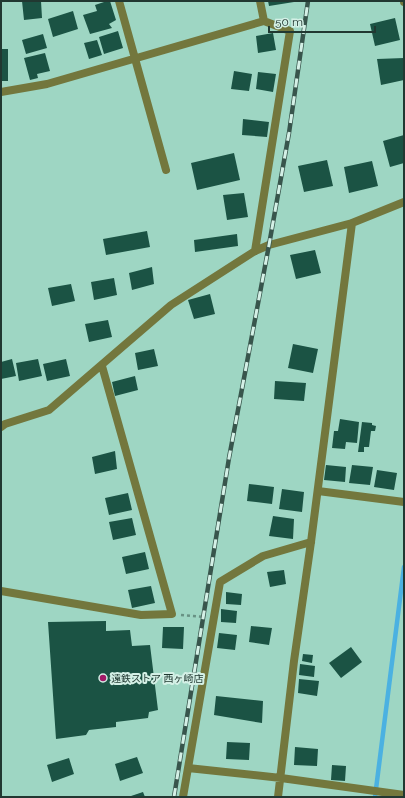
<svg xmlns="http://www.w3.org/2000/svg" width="405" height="798" font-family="Raleway,'Noto Sans JP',sans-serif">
	<rect width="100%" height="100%" fill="#9ed6c3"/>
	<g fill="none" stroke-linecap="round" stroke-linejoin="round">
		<path stroke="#4bb1e1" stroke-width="4.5" d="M375,797L404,567"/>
	</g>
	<path fill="#1b5344" d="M22,1H41L42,18L24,20Z
		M107,1H110L116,20L109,24L112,28L90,34L83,15L97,11L95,5Z
		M268,1H293L294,2L269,6Z
		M73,11L78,29L53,37L48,19Z
		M395,18L400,40L375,46L370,24Z
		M118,31L123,48L104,54L99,37Z
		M273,33L276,50L258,53L256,36Z
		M43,34L47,48L26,54L22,40Z
		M97,40L102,55L89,59L84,43Z
		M1,49H8V81H1Z
		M45,53L50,71L37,74L38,78L30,80L24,58Z
		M404,58V80L381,85L377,59Z
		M234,71L252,74L249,91L231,89Z
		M258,72L276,74L273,92L256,89Z
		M243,119L269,122L267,137L242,135Z
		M404,135V163L390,167L383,141Z
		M234,153L240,180L197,190L191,163Z
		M327,160L333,186L304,192L298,166Z
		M372,161L378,186L349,193L344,167Z
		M244,193L248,217L227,220L223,195Z
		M147,231L150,247L106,255L103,239Z
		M237,234L238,246L195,252L194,240Z
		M315,250L321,273L296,279L290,255Z
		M152,267L154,284L132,290L129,273Z
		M114,278L117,295L94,300L91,282Z
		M71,284L75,301L52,306L48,288Z
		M210,294L215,314L194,319L188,300Z
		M108,320L112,337L89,342L85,324Z
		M293,344L318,349L313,373L288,368Z
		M154,349L158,366L138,370L135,353Z
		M12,359L16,376L1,379V362Z
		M38,359L42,376L19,381L16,363Z
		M66,359L70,376L47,381L43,364Z
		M135,376L138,390L115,396L112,382Z
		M275,381L306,383L304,401L274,399Z
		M340,419L359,422L357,443L346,442L345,449L332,448L334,431H338Z
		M362,422L372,423V425L376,426L375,431H371L369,447H364V452H358Z
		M115,451L117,469L95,474L92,457Z
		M326,465L346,467L345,482L324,480Z
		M352,465L373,467L370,485L349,483Z
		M377,470L397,473L394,490L374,487Z
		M249,484L274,487L272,504L247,501Z
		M282,489L304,492L302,512L279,509Z
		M128,493L132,510L109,515L105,498Z
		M273,516L294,519L293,539L269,536Z
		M132,518L136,535L113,540L109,522Z
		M145,552L149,569L126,574L122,557Z
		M284,570L286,584L270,587L267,572Z
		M151,586L155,603L132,608L128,590Z
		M226,592L242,594L241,605L226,604Z
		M221,609L237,611L236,623L221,622Z
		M106,621V631L130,630L132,646L150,645L158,710L149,712L148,718L116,722V727L89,730L86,735L56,739L48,622Z
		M251,626L272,628L269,645L249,642Z
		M163,627H184L183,649L162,648Z
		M219,633L237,635L235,650L217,648Z
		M351,647L362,662L341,678L329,663Z
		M303,654L313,655L312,663L302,661Z
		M300,664L315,666L314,677L299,675Z
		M299,679L319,681L317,696L298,693Z
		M216,696L263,701L262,723L214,715Z
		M227,742L250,743L249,760L226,759Z
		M295,747L318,749L317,766L294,765Z
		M137,757L143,773L120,781L115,764Z
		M69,758L74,774L52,782L47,765Z
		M332,765L346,766L345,781L331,780Z
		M143,792L145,797H128Z"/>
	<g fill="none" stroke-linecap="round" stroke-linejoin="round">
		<path stroke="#689284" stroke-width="2.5" stroke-dasharray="3 3" stroke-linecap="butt" d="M181,615L204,617"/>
		<path stroke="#73773d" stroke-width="8" d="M119,1L166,170
			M260,1L264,21
			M404,1V2
			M1,92L47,84L264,21L290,31L255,251
			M1,427L5,424L49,410L171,305L255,251L269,245L352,223L404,202
			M318,491L404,502
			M1,591L141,615L172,614L102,366
			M188,768L281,778L404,795
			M183,797L220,582L263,556L311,542
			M278,797L294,661L311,542L352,223"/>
		<g stroke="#38554c" stroke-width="4.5">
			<path id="rail" d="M174,797L229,458L269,245L289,133L308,1"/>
		</g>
		<use href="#rail" stroke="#d4f0e6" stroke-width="3" stroke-dasharray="9" stroke-linecap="butt"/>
	</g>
	<circle fill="#a11a67" stroke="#d4f0e6" stroke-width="1.5" cx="103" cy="678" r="4"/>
	<g text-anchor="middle" stroke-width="4" stroke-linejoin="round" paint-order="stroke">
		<g font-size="10" fill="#213831" stroke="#d4f0e6" text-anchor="start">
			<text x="111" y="682">遠鉄ストア 西ヶ崎店</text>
		</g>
	</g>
	<rect width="405" height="798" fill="none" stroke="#213831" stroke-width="4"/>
	<path d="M269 26v6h106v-6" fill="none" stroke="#213831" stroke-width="2"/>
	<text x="275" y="26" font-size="12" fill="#213831" stroke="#d4f0e6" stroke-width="3" paint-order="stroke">50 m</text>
</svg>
